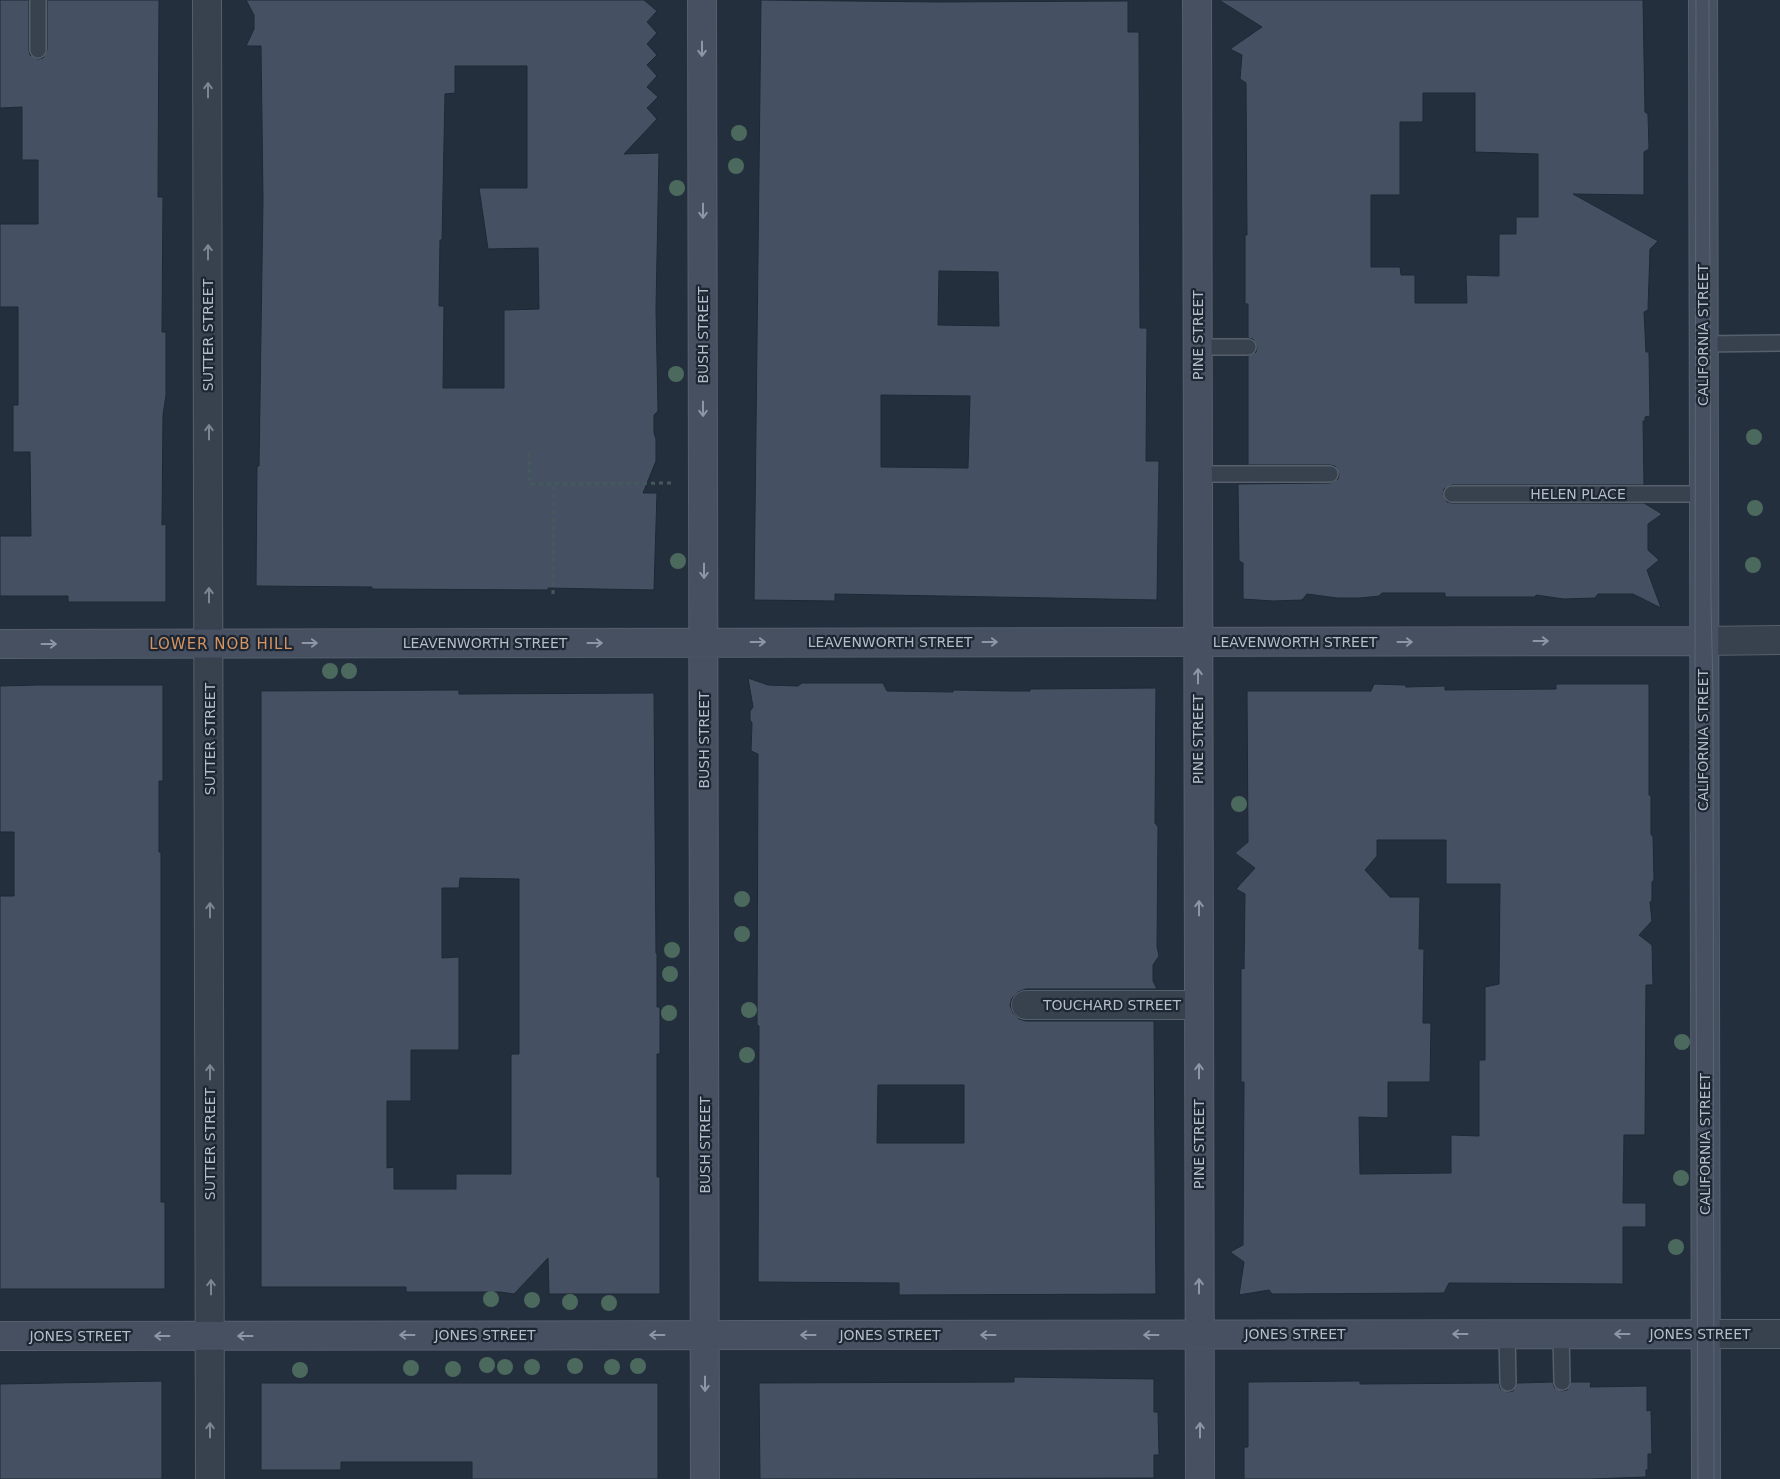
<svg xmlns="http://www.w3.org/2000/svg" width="1780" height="1479" font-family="'DejaVu Sans',sans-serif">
	<rect width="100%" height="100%" fill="#242f3e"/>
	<path fill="#455162" stroke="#1f2835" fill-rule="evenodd" d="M0,0H29V50L30,55L38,59L43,58L47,50V0H159L158,197H163L162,332H166V395L163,415L162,525L166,524V602H68V596H0V536H31L30,452H13V405H18V307H0V224H38V160H22V107L0,108Z
		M246,0H644L657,11L647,22L657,33L647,44L657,55L647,65L657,76L647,87L658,97L647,108L657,119L624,154L659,153L656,309L658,411L654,415V433L656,439V461L643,493H657L654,590L548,588V590L372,589V587L256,586L257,466H259L263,199L261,46H246L254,29V15ZM455,66H527V188H479L488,249L538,248L539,309L504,310V388H443L444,306H439L440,240H442L445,94L455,93Z
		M761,0L937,2L1128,1V32H1139L1140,328H1147L1146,461H1159L1157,600L835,594V601L754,600ZM939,271L998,272L999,326L938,325ZM881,395L970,396L968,468L881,467Z
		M1219,0H1643L1645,112L1648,114L1649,149L1644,152V195L1573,194L1658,241L1650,249L1648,310L1644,312L1646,352H1649L1650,416L1645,417V421H1643L1644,485H1452L1444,489L1443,494L1447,502L1452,503H1644L1662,514L1648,524V550L1659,560L1647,570L1661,608L1633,594H1598L1595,598L1564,599L1536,595L1535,597H1445V593H1382L1379,596L1360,598H1337L1307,594L1302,600L1273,601L1243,599V563L1239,561L1238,484L1330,483L1338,479L1339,474L1335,466L1330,465H1248V356L1256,352L1257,347L1253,339L1248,338V304H1245V235H1247L1246,83L1240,79L1242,55L1230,49L1262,27ZM1423,93H1475V152L1538,154V217H1516V234H1499V276L1466,275L1467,303H1415V275H1401L1400,267H1371V195H1400V122H1423Z
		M748,678L768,685L798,686L802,683H883L887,691L953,692V690L1009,691H1030V689L1156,688L1155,823L1158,827L1157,947L1159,956L1153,965V981L1157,989H1026L1018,992L1012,998L1010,1005L1013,1013L1019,1019L1026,1021H1154L1156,1294L899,1295V1283L758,1282L759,1026L757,1025L758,754L751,751L752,723L750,720V711L753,707ZM878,1085H964V1143H877Z
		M1374,684L1405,685L1406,687L1445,686V690L1556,689V684H1649V795L1651,796V834L1653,837L1654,880L1652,882V901L1650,902L1652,921L1639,935L1652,945L1653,985H1646L1645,1135H1624L1623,1203H1646V1227H1623V1284L1449,1283L1444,1293L1272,1294L1269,1290L1239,1295L1244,1262L1230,1252L1243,1245L1244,1082H1241V968L1244,969L1245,894L1236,889L1255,868L1235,853L1248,842L1247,691H1371ZM1377,840H1446V884H1500L1499,984L1485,987V1060H1479V1136L1451,1135V1173L1360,1174L1359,1117L1388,1118V1082H1430L1431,1023H1423L1424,949H1419L1420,897H1390L1365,870L1377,856Z
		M38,685H163V781H159V852H161V1202H165V1289H0V896H14V832H0V686Z
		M459,690V694L654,693L656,953H657V1007H660V1054H657V1177H660V1294H549L548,1258L514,1294L500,1292H406V1287H261V691ZM460,878L519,879V1054H511V1174H456V1189H394V1167L387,1168V1101H411V1050H459V957L442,958V888H459Z
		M1014,1377L1154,1379V1412H1158L1159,1455H1154V1478L760,1479L759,1383L1014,1382Z
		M162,1381V1479H0V1384Z
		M1360,1381V1384L1499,1383L1500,1388L1508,1392L1513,1391L1517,1383L1553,1382L1554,1387L1562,1391L1567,1390L1571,1382H1591L1590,1387L1647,1386V1411L1651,1410L1652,1454H1648V1470H1646V1477L1590,1479H1244V1447H1248V1382Z
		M261,1383H658V1479H472V1462H341V1470H261Z"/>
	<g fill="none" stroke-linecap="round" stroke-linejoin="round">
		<g stroke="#565f6c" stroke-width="18">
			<path id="lane" d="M38,0V50
				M1703,344L1780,343
				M1198,347H1248
				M1198,474H1330
				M1452,494H1703
				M1507,1334L1508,1383
				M1561,1334L1562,1382"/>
		</g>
		<g stroke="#565f6c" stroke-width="30">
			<path id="street" d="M207,0L210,1479
				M1703,641L1780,640
				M1026,1005H1199
				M1706,1334H1780"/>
		</g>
		<g stroke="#565f6c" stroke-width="30">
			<path id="secondary" d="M702,0L705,1479
				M1197,0L1200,1479
				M1703,0L1706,1479
				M0,644L1703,641
				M0,1336L1706,1334"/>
		</g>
		<path stroke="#44595c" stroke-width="3" stroke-dasharray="4 4" stroke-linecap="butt" d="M529,453L530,484L673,483
			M553,594L554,484"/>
		<use href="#lane" stroke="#38414e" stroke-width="15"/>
		<use href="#street" stroke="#38414e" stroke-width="28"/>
		<use href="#secondary" stroke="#465061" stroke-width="28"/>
		<path stroke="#5a6575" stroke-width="1" d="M1696,0L1695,655L1698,1479
			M1709,0L1711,606L1713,689L1714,1479"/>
	</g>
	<g fill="#4b6a5d">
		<circle cx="739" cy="133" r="8"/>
		<circle cx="736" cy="166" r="8"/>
		<circle cx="677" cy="188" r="8"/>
		<circle cx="676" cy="374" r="8"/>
		<circle cx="1754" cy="437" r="8"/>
		<circle cx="1755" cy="508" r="8"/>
		<circle cx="678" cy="561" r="8"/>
		<circle cx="1753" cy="565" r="8"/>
		<circle cx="330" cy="671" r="8"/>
		<circle cx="349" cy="671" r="8"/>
		<circle cx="1239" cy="804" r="8"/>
		<circle cx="742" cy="899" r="8"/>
		<circle cx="742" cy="934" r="8"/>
		<circle cx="672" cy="950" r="8"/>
		<circle cx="670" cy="974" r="8"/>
		<circle cx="749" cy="1010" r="8"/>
		<circle cx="669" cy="1013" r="8"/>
		<circle cx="1682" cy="1042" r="8"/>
		<circle cx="747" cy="1055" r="8"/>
		<circle cx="1681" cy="1178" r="8"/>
		<circle cx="1676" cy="1247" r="8"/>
		<circle cx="491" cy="1299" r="8"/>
		<circle cx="532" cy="1300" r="8"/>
		<circle cx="570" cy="1302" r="8"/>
		<circle cx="609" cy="1303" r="8"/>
		<circle cx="487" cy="1365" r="8"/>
		<circle cx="575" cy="1366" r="8"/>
		<circle cx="638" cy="1366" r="8"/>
		<circle cx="505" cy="1367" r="8"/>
		<circle cx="532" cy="1367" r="8"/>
		<circle cx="612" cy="1367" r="8"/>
		<circle cx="411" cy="1368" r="8"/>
		<circle cx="453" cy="1369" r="8"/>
		<circle cx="300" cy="1370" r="8"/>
	</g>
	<defs><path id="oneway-shaft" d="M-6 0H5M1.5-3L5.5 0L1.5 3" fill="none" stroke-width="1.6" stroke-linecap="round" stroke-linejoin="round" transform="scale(1.25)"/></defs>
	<g stroke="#8e96a5">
		<use href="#oneway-shaft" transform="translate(702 49) rotate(90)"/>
		<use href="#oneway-shaft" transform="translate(703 211) rotate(90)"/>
		<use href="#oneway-shaft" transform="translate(703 409) rotate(90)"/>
		<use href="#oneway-shaft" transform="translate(704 571) rotate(90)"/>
		<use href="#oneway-shaft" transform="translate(1541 641)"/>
		<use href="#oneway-shaft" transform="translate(758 642)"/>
		<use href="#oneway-shaft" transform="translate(990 642)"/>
		<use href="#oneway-shaft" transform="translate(1405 642)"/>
		<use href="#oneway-shaft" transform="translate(310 643)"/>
		<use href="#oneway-shaft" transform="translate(595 643)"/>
		<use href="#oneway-shaft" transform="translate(49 644)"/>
		<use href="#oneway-shaft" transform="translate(1198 676) rotate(-90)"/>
		<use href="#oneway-shaft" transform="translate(1199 908) rotate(-90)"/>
		<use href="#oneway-shaft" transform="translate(1199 1071) rotate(-90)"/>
		<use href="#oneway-shaft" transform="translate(1199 1286) rotate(-90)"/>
		<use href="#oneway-shaft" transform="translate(1460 1334) rotate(180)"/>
		<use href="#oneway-shaft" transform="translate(1622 1334) rotate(180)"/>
		<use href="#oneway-shaft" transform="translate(407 1335) rotate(180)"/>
		<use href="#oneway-shaft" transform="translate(657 1335) rotate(180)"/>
		<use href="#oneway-shaft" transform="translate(808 1335) rotate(180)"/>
		<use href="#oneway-shaft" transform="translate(988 1335) rotate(180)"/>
		<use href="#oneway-shaft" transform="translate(1151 1335) rotate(180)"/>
		<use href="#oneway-shaft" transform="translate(162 1336) rotate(180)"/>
		<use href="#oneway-shaft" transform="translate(245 1336) rotate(180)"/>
		<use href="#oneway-shaft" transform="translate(705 1384) rotate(90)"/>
		<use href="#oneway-shaft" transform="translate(1200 1430) rotate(-90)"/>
	</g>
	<g stroke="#7c8592">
		<use href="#oneway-shaft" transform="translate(208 90) rotate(-90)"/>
		<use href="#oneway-shaft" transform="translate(208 252) rotate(-90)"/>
		<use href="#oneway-shaft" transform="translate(209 432) rotate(-90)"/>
		<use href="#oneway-shaft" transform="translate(209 595) rotate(-90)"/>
		<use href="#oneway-shaft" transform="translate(210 910) rotate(-90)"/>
		<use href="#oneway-shaft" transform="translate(210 1072) rotate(-90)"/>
		<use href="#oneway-shaft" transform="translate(211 1287) rotate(-90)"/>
		<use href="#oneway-shaft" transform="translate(210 1430) rotate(-90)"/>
	</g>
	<g text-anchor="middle" stroke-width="4.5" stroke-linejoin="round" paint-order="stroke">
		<g font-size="14" fill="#b4bcc9" stroke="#1d2633">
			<text transform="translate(208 335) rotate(-90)" y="5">SUTTER STREET</text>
			<text transform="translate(703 335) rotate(-90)" y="5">BUSH STREET</text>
			<text transform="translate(1198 335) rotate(-90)" y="5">PINE STREET</text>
			<text transform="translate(1703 335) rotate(-90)" y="5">CALIFORNIA STREET</text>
			<text x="1578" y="499">HELEN PLACE</text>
			<text x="890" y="647">LEAVENWORTH STREET</text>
			<text x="1295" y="647">LEAVENWORTH STREET</text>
			<text x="485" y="648">LEAVENWORTH STREET</text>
			<text transform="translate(210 739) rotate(-90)" y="5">SUTTER STREET</text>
			<text transform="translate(1198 739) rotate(-90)" y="5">PINE STREET</text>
			<text transform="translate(704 740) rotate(-90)" y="5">BUSH STREET</text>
			<text transform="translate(1703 740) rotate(-90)" y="5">CALIFORNIA STREET</text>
			<text x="1112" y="1010">TOUCHARD STREET</text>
			<text transform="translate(210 1144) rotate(-90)" y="5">SUTTER STREET</text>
			<text transform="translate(1199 1144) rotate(-90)" y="5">PINE STREET</text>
			<text transform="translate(1705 1144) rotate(-90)" y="5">CALIFORNIA STREET</text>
			<text transform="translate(705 1145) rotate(-90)" y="5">BUSH STREET</text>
			<text x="1295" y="1339">JONES STREET</text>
			<text x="1700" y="1339">JONES STREET</text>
			<text x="485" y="1340">JONES STREET</text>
			<text x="890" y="1340">JONES STREET</text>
			<text x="80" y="1341">JONES STREET</text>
		</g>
		<g font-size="15" letter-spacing="1" fill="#d59563" stroke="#1d2633">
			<text x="221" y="649">LOWER NOB HILL</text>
		</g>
	</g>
</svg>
